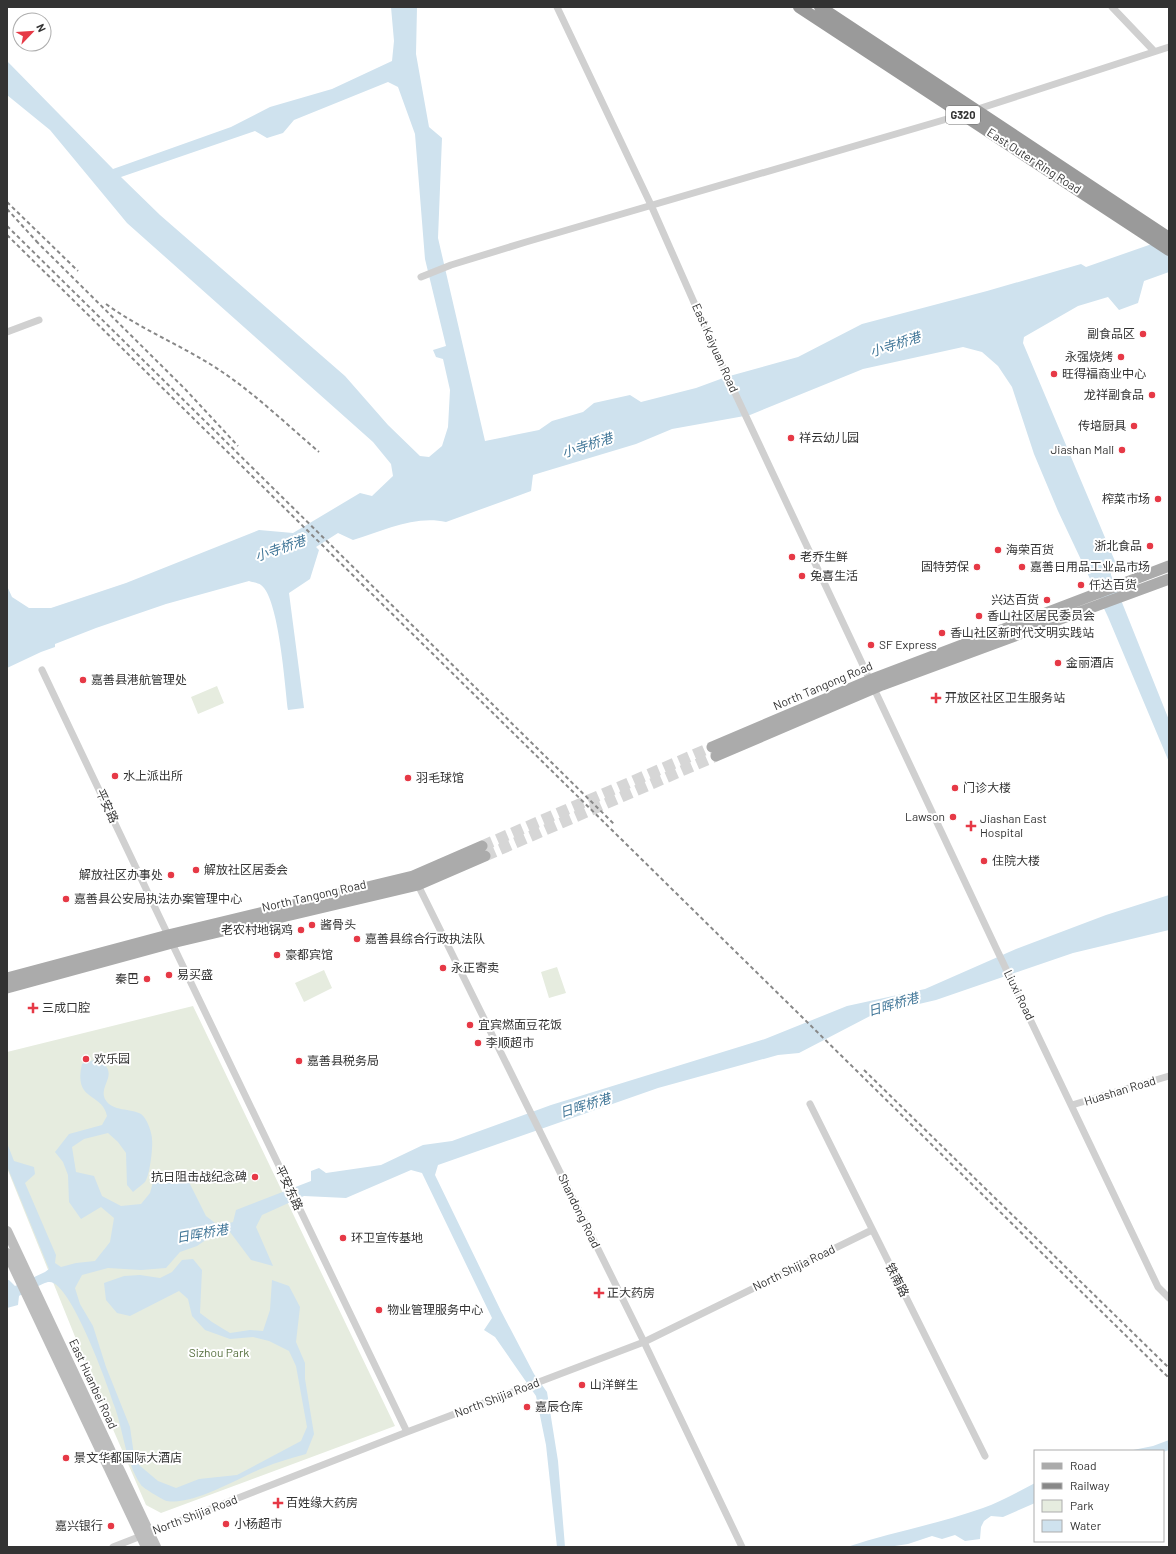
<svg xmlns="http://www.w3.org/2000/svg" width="1176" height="1554" font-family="Barlow,'Noto Sans SC',sans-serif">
	<rect width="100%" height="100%" fill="#fff"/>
	<path fill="#e6ecdf" d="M217,686L224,703L198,714L191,697Z
		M557,967L566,993L549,998L541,972Z
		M324,970L332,988L304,1002L295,983Z
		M193,1006L395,1426L161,1513L146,1505L105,1411L7,1168V1052Z"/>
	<path fill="#cfe2ee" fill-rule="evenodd" d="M391,7H417L416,54L429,127L442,138L438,238L485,441L539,430L552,421L583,412L594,403L630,395L641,402L696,388L726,377L798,357L862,324L987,291L1081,264L1086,267L1169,238V272L1144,281L1138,303L1119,310L1108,297L1078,306L1024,337L1023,343L1117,566L1115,571L1111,573V575L1169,720V762L1108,617L1058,511L1034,454L1012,387L998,366L982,352L963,347L863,369L750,415L672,429L636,444L533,475L531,491L446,522C415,515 383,531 353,540L338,533L316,547L319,550L310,579L289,593L304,708L288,710C285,686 279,598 261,585C258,583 252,582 249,581L166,604L96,628L55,644V647L41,652L7,668V586L12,597L29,608H51L126,583L259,530L293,533L360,493L372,496L393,476L391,464L373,442L127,223L50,130L7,95V61L113,169L231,127L270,107L332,89L392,61L394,41ZM388,82L398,87L415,134L425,259L446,346L433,350L436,357L443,359L450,390L448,427L442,446L429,457L420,456L388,425L345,376L160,215L121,177L255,131L267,138L283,133L294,120Z
		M1169,895V930L1073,953L936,1000L872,1015L799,1053L778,1055L658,1088L438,1165L435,1175L501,1311L534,1374L547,1392L558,1461L565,1547H557L546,1445L536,1396L495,1337L484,1330L492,1318L422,1173L411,1170L346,1198L304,1196L262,1215L256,1227L273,1266L251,1260L230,1232L213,1235L197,1246L180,1252L166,1268L141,1270L108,1268L82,1275L75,1288L80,1304L93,1326L106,1367L130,1427L134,1455L139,1465L158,1481L176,1488L199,1479L237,1475L301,1441L307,1427L296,1366L289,1351L269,1341L253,1337L230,1339L205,1330L192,1316L188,1299L179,1291L130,1316L117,1313L106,1300L104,1283L124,1276L140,1275L160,1278L172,1272L182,1260L193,1259L202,1270L200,1313L212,1322L230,1333L250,1330L263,1331L270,1310L272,1280L289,1286L300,1307L296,1342L305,1363V1379L314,1434L306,1454C292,1458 277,1462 263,1468C239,1478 192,1506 167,1501C163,1500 143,1488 141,1485C125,1461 124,1432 114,1405C108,1386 70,1280 49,1282C44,1282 25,1293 19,1296L18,1305L7,1308V1280H9L15,1286L45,1272L49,1269L7,1166V1143L14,1161L34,1167L35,1174L25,1183L56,1255L55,1263L61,1267L76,1263L95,1261L110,1242L114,1218L101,1207L81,1219L69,1202L68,1175L63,1162L55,1152L69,1134L102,1125L107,1116C102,1092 73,1102 82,1064L97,1059C122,1073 98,1085 105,1099C112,1112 131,1108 141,1114C147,1118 152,1133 152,1139C153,1148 150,1175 145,1182C142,1185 137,1188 133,1192L127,1185L126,1153L118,1142L108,1133L84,1139L72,1147L76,1172L94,1176L102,1196L121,1206L141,1204L150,1193L155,1175L187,1178L206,1216L219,1226L233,1222L236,1210L311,1181V1171L319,1168L326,1173L381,1165L423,1145L452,1141L551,1105L765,1039L847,1006L925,989L1016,949L1106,915Z
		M1169,1440V1450L1163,1452V1451H1128L1153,1446Z
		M1035,1483V1503L1003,1517L991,1516L984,1521L981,1527L980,1539L965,1541L955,1535L942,1539L932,1536L908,1544L888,1547H847C892,1532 938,1524 983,1508C1000,1502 1018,1492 1035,1483Z"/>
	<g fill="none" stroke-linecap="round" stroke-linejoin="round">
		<path stroke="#d6d6d6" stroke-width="11" stroke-dasharray="11 5.5" stroke-linecap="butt" d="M482,846L712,747
			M485,856L716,756"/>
		<path stroke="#d0d0d0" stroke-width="7" d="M557,7L651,205L719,359L773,474L996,948L1158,1287L1169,1298
			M1112,7L1154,51
			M975,110L1169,47
			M421,277L451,265L526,242L964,114
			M7,332L39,320
			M42,670L168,935L407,1432
			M417,883L644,1342L742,1547
			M810,1104L985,1456
			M1072,1105L1169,1076
			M113,1547L407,1432L644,1342L872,1230"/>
		<path stroke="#bdbdbd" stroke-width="10" d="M7,1231L156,1547
			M7,1253L146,1547"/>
		<path stroke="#ababab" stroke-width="11" d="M712,747L870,680L1169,566
			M716,756L882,685L1169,579
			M7,978L168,935L413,876L482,846
			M7,988L172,943L418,885L485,856"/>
		<path stroke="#9a9a9a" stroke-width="12" d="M799,7L1169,250
			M820,7L1169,238"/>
		<path stroke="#888" stroke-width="2" stroke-dasharray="4 3" stroke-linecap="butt" d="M7,202L78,271
			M7,209L39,244
			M7,226L614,824
			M7,235L1169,1378
			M36,241L185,389L238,446
			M106,304C139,328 176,343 210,364C249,388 284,422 319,452
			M864,1070L1169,1368"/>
	</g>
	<g fill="#e63946" stroke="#fff" stroke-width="1.5">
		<circle cx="1143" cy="334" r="4"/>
		<circle cx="1121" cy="357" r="4"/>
		<circle cx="1054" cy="374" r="4"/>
		<circle cx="1152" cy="395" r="4"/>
		<circle cx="1134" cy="426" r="4"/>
		<circle cx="791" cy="438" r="4"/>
		<circle cx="1122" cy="450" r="4"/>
		<circle cx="1158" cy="499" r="4"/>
		<circle cx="1150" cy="546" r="4"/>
		<circle cx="998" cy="550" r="4"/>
		<circle cx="792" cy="557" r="4"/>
		<circle cx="977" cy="567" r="4"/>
		<circle cx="1022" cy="567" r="4"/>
		<circle cx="802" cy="576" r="4"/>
		<circle cx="1081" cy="585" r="4"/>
		<circle cx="1047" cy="600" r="4"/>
		<circle cx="979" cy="616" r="4"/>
		<circle cx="942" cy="633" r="4"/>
		<circle cx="871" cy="645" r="4"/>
		<circle cx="1058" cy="663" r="4"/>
		<circle cx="83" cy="680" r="4"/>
		<path d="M934 692h4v4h4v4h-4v4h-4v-4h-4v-4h4z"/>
		<circle cx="115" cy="776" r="4"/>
		<circle cx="408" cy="778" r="4"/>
		<circle cx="955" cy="788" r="4"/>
		<circle cx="953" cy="817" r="4"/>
		<path d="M969 820h4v4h4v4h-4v4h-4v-4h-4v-4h4z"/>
		<circle cx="984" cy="861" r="4"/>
		<circle cx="196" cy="870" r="4"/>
		<circle cx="171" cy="875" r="4"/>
		<circle cx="66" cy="899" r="4"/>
		<circle cx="312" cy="925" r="4"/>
		<circle cx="301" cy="930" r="4"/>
		<circle cx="357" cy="939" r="4"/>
		<circle cx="277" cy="955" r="4"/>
		<circle cx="443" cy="968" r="4"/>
		<circle cx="169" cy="975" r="4"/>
		<circle cx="147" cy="979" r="4"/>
		<path d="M31 1002h4v4h4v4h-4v4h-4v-4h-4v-4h4z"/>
		<circle cx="470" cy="1025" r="4"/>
		<circle cx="478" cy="1043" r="4"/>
		<circle cx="86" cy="1059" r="4"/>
		<circle cx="299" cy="1061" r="4"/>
		<circle cx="255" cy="1177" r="4"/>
		<circle cx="343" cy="1238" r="4"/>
		<path d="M597 1287h4v4h4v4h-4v4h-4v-4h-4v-4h4z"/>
		<circle cx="379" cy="1310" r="4"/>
		<circle cx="582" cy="1385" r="4"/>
		<circle cx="527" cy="1407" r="4"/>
		<circle cx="66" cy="1458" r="4"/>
		<path d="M276 1497h4v4h4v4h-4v4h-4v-4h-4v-4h4z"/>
		<circle cx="226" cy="1524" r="4"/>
		<circle cx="111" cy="1526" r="4"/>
	</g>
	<g text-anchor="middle" stroke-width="4" stroke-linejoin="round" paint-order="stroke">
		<rect fill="#fff" stroke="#707070" stroke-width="1" x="946" y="106" width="34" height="18" rx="3"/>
		<g font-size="11" font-weight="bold" fill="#333">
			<text x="963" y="119">G320</text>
		</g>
		<g font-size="12" fill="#333" stroke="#fff">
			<text transform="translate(1034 161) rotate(33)" y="4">East Outer Ring Road</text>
			<text transform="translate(715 348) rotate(66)" y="4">East Kaiyuan Road</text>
			<text transform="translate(823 686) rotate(-23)" y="4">North Tangong Road</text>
			<text transform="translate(107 806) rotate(65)" y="4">平安路</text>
			<text transform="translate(314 896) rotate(-13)" y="4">North Tangong Road</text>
			<text transform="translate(1019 995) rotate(64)" y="4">Liuxi Road</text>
			<text transform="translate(1120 1091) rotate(-17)" y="4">Huashan Road</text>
			<text transform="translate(289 1188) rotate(65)" y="4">平安东路</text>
			<text transform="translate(579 1211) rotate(64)" y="4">Shandong Road</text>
			<text transform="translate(794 1268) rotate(-26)" y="4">North Shijia Road</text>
			<text transform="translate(897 1280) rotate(63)" y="4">铁南路</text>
			<text transform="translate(93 1384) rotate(65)" y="4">East Huanbei Road</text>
			<text transform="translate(497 1398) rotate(-21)" y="4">North Shijia Road</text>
			<text transform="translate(195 1515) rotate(-21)" y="4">North Shijia Road</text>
		</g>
		<g font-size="12" fill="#333" stroke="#fff" text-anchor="start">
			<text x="1135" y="338" text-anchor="end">副食品区</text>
			<text x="1113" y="361" text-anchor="end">永强烧烤</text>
			<text x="1062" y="378">旺得福商业中心</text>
			<text x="1144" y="399" text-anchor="end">龙祥副食品</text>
			<text x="1126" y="430" text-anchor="end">传培厨具</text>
			<text x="799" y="442">祥云幼儿园</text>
			<text x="1114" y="454" text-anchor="end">Jiashan Mall</text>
			<text x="1150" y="503" text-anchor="end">榨菜市场</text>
			<text x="1142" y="550" text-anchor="end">浙北食品</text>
			<text x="1006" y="554">海荣百货</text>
			<text x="800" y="561">老乔生鲜</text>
			<text x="969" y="571" text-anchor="end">固特劳保</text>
			<text x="1030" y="571">嘉善日用品工业品市场</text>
			<text x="810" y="580">兔喜生活</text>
			<text x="1089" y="589">仟达百货</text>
			<text x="1039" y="604" text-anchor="end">兴达百货</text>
			<text x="987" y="620">香山社区居民委员会</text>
			<text x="950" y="637">香山社区新时代文明实践站</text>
			<text x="879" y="649">SF Express</text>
			<text x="1066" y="667">金丽酒店</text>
			<text x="91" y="684">嘉善县港航管理处</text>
			<text x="945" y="702">开放区社区卫生服务站</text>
			<text x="123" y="780">水上派出所</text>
			<text x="416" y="782">羽毛球馆</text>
			<text x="963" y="792">门诊大楼</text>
			<text x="945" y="821" text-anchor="end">Lawson</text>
			<text x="980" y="823">Jiashan East<tspan x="980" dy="14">Hospital</tspan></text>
			<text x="992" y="865">住院大楼</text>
			<text x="204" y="874">解放社区居委会</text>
			<text x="163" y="879" text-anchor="end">解放社区办事处</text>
			<text x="74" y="903">嘉善县公安局执法办案管理中心</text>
			<text x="320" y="929">酱骨头</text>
			<text x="293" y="934" text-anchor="end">老农村地锅鸡</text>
			<text x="365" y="943">嘉善县综合行政执法队</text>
			<text x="285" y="959">豪都宾馆</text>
			<text x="451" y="972">永正寄卖</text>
			<text x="177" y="979">易买盛</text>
			<text x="139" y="983" text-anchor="end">秦巴</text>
			<text x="42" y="1012">三成口腔</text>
			<text x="478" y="1029">宜宾燃面豆花饭</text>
			<text x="486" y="1047">李顺超市</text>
			<text x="94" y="1063">欢乐园</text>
			<text x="307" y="1065">嘉善县税务局</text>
			<text x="247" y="1181" text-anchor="end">抗日阻击战纪念碑</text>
			<text x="351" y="1242">环卫宣传基地</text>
			<text x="607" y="1297">正大药房</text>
			<text x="387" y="1314">物业管理服务中心</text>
			<text x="590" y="1389">山洋鲜生</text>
			<text x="535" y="1411">嘉辰仓库</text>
			<text x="74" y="1462">景文华都国际大酒店</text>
			<text x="286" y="1507">百姓缘大药房</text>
			<text x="234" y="1528">小杨超市</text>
			<text x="103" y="1530" text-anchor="end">嘉兴银行</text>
		</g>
		<g font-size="12" fill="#56703f" stroke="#fff">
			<text x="219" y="1357">Sizhou Park</text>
		</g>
		<g font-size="13" font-style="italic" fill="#3f7597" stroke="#fff">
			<text transform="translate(895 344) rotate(-18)" y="5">小寺桥港</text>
			<text transform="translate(587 445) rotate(-18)" y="5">小寺桥港</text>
			<text transform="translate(280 548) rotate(-19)" y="5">小寺桥港</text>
			<text transform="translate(893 1004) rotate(-16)" y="5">日晖桥港</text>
			<text transform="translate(585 1105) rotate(-17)" y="5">日晖桥港</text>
			<text transform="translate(202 1233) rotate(-10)" y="5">日晖桥港</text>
		</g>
	</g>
	<rect width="1176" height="1554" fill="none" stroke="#333333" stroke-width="16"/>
	<rect x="1034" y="1450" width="130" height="92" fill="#ffffff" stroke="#adadad"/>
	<rect x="1042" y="1463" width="20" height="6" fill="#ababab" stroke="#adadad"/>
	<text x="1070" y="1470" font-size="12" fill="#333333">Road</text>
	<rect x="1042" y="1483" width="20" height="6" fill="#888888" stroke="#adadad"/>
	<text x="1070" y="1490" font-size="12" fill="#333333">Railway</text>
	<rect x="1042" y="1500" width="20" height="12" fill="#e6ecdf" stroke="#adadad"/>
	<text x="1070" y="1510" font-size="12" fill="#333333">Park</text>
	<rect x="1042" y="1520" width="20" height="12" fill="#cfe2ee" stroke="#adadad"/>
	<text x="1070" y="1530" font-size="12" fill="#333333">Water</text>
	<g transform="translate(32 32) rotate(65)"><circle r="19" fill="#ffffff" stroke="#adadad"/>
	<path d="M0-3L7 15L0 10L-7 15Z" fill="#e63946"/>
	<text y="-6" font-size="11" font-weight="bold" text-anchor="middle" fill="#333333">N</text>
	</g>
</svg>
